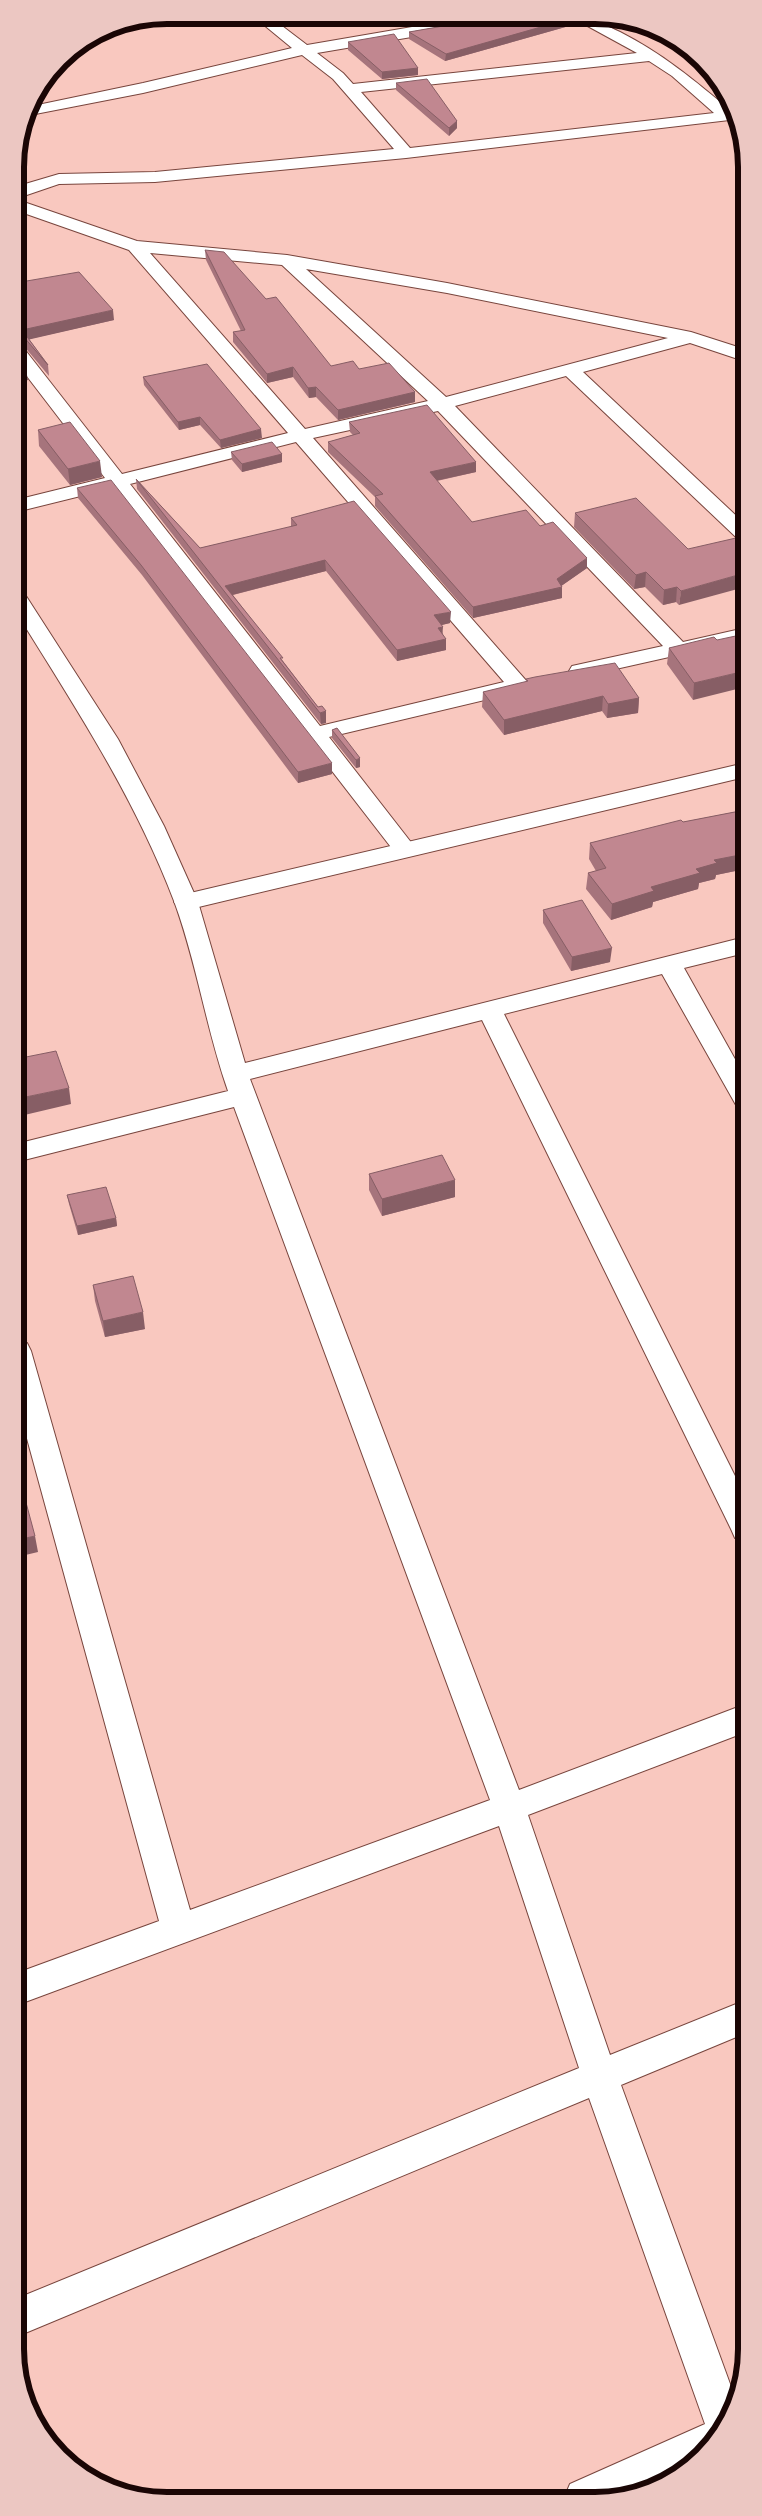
<svg xmlns="http://www.w3.org/2000/svg" width="762" height="2516" font-family="Raleway,sans-serif">
	<rect width="100%" height="100%" fill="#f9c8bf"/>
	<g fill="none" stroke-linecap="round" stroke-linejoin="round">
		<g stroke="#78453d" stroke-width="2">
			<path id="street" d="M253,16H269L307,45L447,21L455,26L447,31L317,53L343,73L353,84L637,53L573,18C591,16 603,24 620,32C663,54 694,80 731,111L735,110L738,119L406,158L155,182L59,184L15,199V187L59,174L155,172L394,149L333,79L302,55L143,93L25,116L28,107L143,83L292,48ZM649,61L672,76L714,113L410,148L361,92Z
				M15,199L137,241L287,255L447,283L691,332L744,349V361L690,343L583,372L745,524V541L738,539L566,376L455,406L683,642L745,628V640L580,677L572,676L569,671L572,666L663,646L438,411L313,438L530,685L527,690L329,737L417,850L413,855L405,857L397,855L113,488L16,512V500L105,478L16,362V345L22,346L122,474L288,433L129,250L15,210ZM150,253L282,265L428,401L305,429ZM306,269L447,293L668,338L446,397ZM296,442L504,682L320,726L130,484Z
				M16,590L23,592L26,596L118,739L164,826L198,902L245,1063L745,937V953L684,968L745,1077V1108L736,1105L662,974L504,1014L746,1498V1541L735,1538L731,1529L482,1020L250,1079L519,1790L746,1704V1732L528,1815L610,2055L746,2000V2033L621,2085L737,2403L709,2450L674,2479L625,2498H564L570,2484L705,2424L589,2098L18,2336V2298L579,2068L499,1826L17,2005V1973L159,1921L17,1402V1340L27,1343L31,1351L190,1910L490,1800L234,1107L16,1162V1144L228,1091C206,1029 197,963 174,901C135,798 74,705 16,612Z"/>
		</g>
		<g stroke="#78453d" stroke-width="2">
			<path id="secondary" d="M745,763V777L186,910L178,907L174,902L178,897L186,894Z"/>
		</g>
		<use href="#street" fill="#fff" fill-rule="evenodd"/>
		<use href="#secondary" fill="#fff" fill-rule="evenodd"/>
	</g>
	<path fill="#a6747c" d="M185,15H209L189,19Z
		M412,17H465L422,24Z
		M495,17L571,18L569,26L445,61L409,39V32Z
		M348,42L418,68V75L382,79L348,50Z
		M396,83L457,121V128L449,136L396,90Z
		M205,250L266,299L331,366L359,369L415,392V402L338,420L316,397L309,398L293,377L267,383L233,342V332L241,331L206,260Z
		M15,283L114,320L29,339L48,365L49,376L23,345L16,344Z
		M16,356L28,380L18,382L16,378Z
		M143,377L262,438L221,448L200,425L179,430L144,385Z
		M349,422L476,472L437,481L472,522L540,526L587,568L561,586L562,598L473,618L375,506V497L328,452V442L353,435L350,432Z
		M38,430L102,477L70,485L39,446Z
		M231,452L282,454V462L242,472L232,460Z
		M136,479L200,548L291,527V518L450,623L441,625L446,650L397,661L326,571L233,595L318,707L326,723L321,724L137,489Z
		M77,488L332,774L298,783L142,575L78,498Z
		M745,488V515L735,505L737,489Z
		M575,513L688,549L679,605L676,602L663,605L645,587L634,589L574,527Z
		M717,640L693,700L667,664L669,648Z
		M526,679L639,698L638,713L607,718L602,711L504,735L482,707L483,692L526,682Z
		M337,728L360,767L356,768L332,738V730Z
		M745,810V869L716,875L715,879L699,883L698,889L653,902L652,907L611,920L586,889L588,873L596,871L589,859L590,843L683,822Z
		M543,910L610,962L571,971L543,923Z
		M369,1174L455,1197L382,1216L369,1190Z
		M67,1195L116,1218L117,1226L78,1235L69,1204Z
		M93,1285L145,1329L105,1337L95,1301Z"/>
	<path fill="#875e65" d="M189,15H209L189,19Z
		M422,17H465L422,24Z
		M570,18H571L569,26L445,61L446,54Z
		M418,68V75L382,79V72Z
		M457,121V128L449,136V128Z
		M113,310L114,320L27,340L22,330Z
		M293,367V377L267,383V374Z
		M26,370L28,380L18,382L17,372Z
		M316,387V397L309,398L308,388Z
		M415,392V402L338,420V410Z
		M200,417V425L179,430L178,422Z
		M261,429L262,438L221,448L220,440Z
		M282,454V462L242,472V464Z
		M100,461L102,477L70,485L68,469Z
		M476,462V472L430,482V472Z
		M587,558V568L557,589L562,587V598L473,618V607L557,579Z
		M325,560L326,571L228,596L225,586Z
		M646,572L645,587L634,589L636,575Z
		M745,573V587L679,605L681,591Z
		M677,587L676,602L663,605L664,590Z
		M451,612L450,623L434,627V615Z
		M443,627L442,638L438,628Z
		M446,639V650L397,661V650Z
		M745,671V687L693,700L694,683Z
		M603,696L602,711L504,735V720Z
		M639,698L638,713L607,718L608,704Z
		M326,711V723L321,724L320,713Z
		M360,758V767L356,768V760Z
		M332,763V774L298,783V772Z
		M745,854V869L716,875L715,879L699,883L698,889L653,902L652,907L611,920L612,904L651,887L696,869L714,860Z
		M612,948L610,962L571,971L572,957Z
		M69,1088L71,1104L16,1117V1099Z
		M455,1180V1197L382,1216V1199Z
		M116,1218L117,1226L78,1235L77,1226Z
		M143,1312L145,1329L105,1337L103,1321Z
		M35,1536L38,1552L17,1557V1540Z"/>
	<path fill="#c18790" stroke="#875e65" d="M495,17L570,18L569,19L446,54L409,32Z
		M394,34L418,68L382,72L348,42Z
		M427,79L457,121L449,128L396,83Z
		M205,250L224,252L266,299L276,297L331,366L353,361L359,369L389,363L415,392L338,410L316,387L308,388L293,367L267,374L233,332L245,330Z
		M79,272L113,310L22,330L48,365L22,335L16,334L15,283Z
		M16,356L26,370L17,372L16,369Z
		M207,364L261,429L220,440L200,417L178,422L143,377Z
		M427,405L476,462L430,472L472,522L526,510L540,526L553,522L587,558L557,579L562,587L473,607L375,496L383,494L328,442L360,433L349,422Z
		M70,422L100,461L68,469L38,430Z
		M272,442L282,454L242,464L231,452Z
		M136,479L200,548L297,525L291,518L354,501L451,612L434,615L443,627L438,628L446,639L397,650L325,560L225,586L283,658H280L318,707L322,706L326,711L320,713Z
		M111,480L332,763L298,772L141,565L77,488Z
		M745,488V497L737,489Z
		M636,498L688,549L736,538L745,546V573L681,591L677,587L664,590L646,572L636,575L575,513Z
		M745,634V671L694,683L669,648L714,637L717,640Z
		M615,663L639,698L608,704L603,696L504,720L483,692L528,681L526,679L535,677Z
		M337,728L360,758L356,760L332,730Z
		M745,810V854L714,860L717,863L696,869L700,873L651,887L654,891L612,904L588,873L606,868L590,843L681,820L683,822Z
		M582,900L612,948L572,957L543,910Z
		M56,1051L69,1088L16,1099V1059Z
		M442,1155L455,1180L382,1199L369,1174Z
		M106,1187L116,1218L77,1226L67,1195Z
		M133,1276L143,1312L103,1321L93,1285Z
		M17,1469L35,1536L17,1540Z"/>
	<path d="M0 0H762V2516H0ZM167 24H595A143 143 0 0 1 738 167V2349A143 143 0 0 1 595 2492H167A143 143 0 0 1 24 2349V167A143 143 0 0 1 167 24Z" fill="#ecc7c2" fill-rule="evenodd"/>
	<path fill="none" stroke="#1a0605" stroke-width="6" d="M167 24H595A143 143 0 0 1 738 167V2349A143 143 0 0 1 595 2492H167A143 143 0 0 1 24 2349V167A143 143 0 0 1 167 24Z"/>
</svg>
